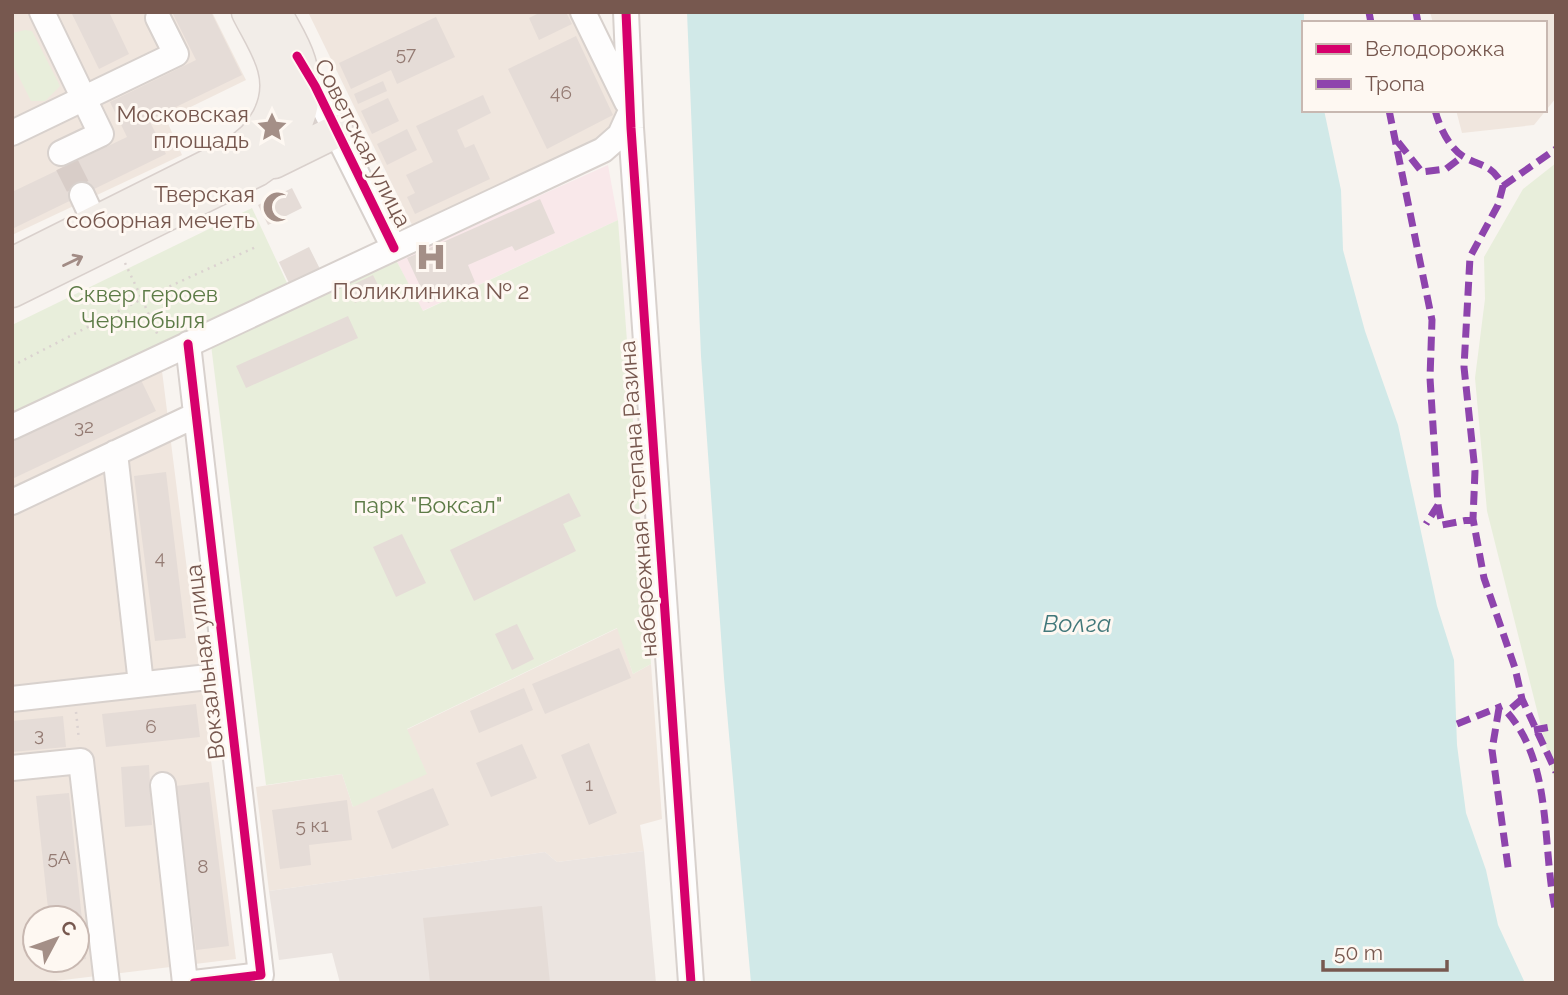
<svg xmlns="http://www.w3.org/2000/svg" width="1568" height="995" font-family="Raleway,sans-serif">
	<rect width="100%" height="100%" fill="#f8f4f0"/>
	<path fill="#f0e6de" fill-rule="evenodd" d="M12,12H212L246,80L166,119L182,155L12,235Z
		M308,12H570L620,116L604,139L414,229Z
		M1430,12H1556V98L1534,125L1462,133L1456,110H1545V23H1433Z
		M161,363L236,959L39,983H12V433ZM35,918H77V960H35Z
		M618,628L633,674L651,664L662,819L640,825L644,851L557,862L545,852L269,891L256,787L342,774L353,807L406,730Z"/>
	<path fill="#ebe4e0" d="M644,851L656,983H340L332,953L279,960L269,891L545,852L557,862Z"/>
	<path fill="#f9e8ea" d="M608,165L618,220L422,311L396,260Z"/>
	<path fill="#e8eedb" d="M25,30L32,31L60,86L45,101H31L12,63V33Z
		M1556,163V786L1487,511L1475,378L1485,299L1484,257L1523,189Z
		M252,208L288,285L12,418V325Z
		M618,220L651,664L633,674L617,628L407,729L427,774L353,807L342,774L266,785L211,345L396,260L423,311Z"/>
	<path fill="#d1e9e8" d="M687,12H1304V110H1324L1341,190L1343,250L1365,331L1398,425L1437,606L1454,660L1457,745L1466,813L1486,870L1498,925L1525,983H751L724,678L701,356Z"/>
	<path fill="#e5dcd7" d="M71,12H109L129,54L99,69Z
		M172,12H211L242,75L149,120L166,154L12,229V192L127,137L110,102L196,60Z
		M541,12H566L572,24L539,40L529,18Z
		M436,17L455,57L397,84L391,70L351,89L339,63Z
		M576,36L613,115L547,149L508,69Z
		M383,81L387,91L358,104L354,94Z
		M483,95L491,113L457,130L465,148L474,144L490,179L415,214L407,197L415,193L406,175L433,162L416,126Z
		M388,98L399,121L372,134L361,111Z
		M407,129L417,150L387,165L377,144Z
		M292,188L302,208L268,225L258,205Z
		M540,199L555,233L515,251L512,246L468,265L475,282L428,303L407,258Z
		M309,247L320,269L289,283L279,262Z
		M373,275L381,291L355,303L348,287Z
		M348,316L358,338L246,388L236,366Z
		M141,380L156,411L12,479V441Z
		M166,472L186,638L155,641L134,476Z
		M569,493L581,516L563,524L576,551L474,601L450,550Z
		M402,534L426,583L396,597L373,547Z
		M517,624L534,659L512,670L495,634Z
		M619,648L631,678L545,714L532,684Z
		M524,688L533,710L479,733L470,711Z
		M196,704L200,737L106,747L102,714Z
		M63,716L66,747L12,752V721Z
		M589,743L617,813L589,825L561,755Z
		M522,744L537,778L491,797L476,763Z
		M149,765L152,825L125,827L121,767Z
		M209,782L229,946L196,950L176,786Z
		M433,788L449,825L392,849L377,811Z
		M69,793L86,959L77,960V918H49L36,796Z
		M347,800L352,840L309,845L311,865L280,869L272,810Z
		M542,906L550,983H430L423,918Z"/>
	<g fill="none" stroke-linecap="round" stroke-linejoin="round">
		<path stroke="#d8cdc8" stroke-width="24" stroke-dasharray="24 12" stroke-linecap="butt" d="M67,165L82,195"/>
		<g stroke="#d8d1cd" stroke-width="28">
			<path id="minor" d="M42,12L101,134L61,153
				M583,12L627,102
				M626,12L631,128L691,983
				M303,66L394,248
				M12,133L176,54L158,18
				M82,195L95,223
				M188,344L261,975L194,983
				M12,427L603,150L620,135L630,113
				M115,453L141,684
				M12,502L196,415
				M12,699L226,675
				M12,768L81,761L107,983
				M163,785L185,983"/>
		</g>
		<g stroke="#d9d0cc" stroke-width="35">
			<path id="major" d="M274,162L337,131
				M12,264L232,154C263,138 284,103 274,67C269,48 257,30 248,12
				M12,291L257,170C293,147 312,103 299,61C294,44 283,28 275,12"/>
		</g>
		<path stroke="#dbd2d0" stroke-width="2.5" stroke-dasharray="2 5" stroke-linecap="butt" d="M125,263L142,299L258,246
			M12,366L142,299L159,338
			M76,712L79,740"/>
		<use href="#minor" stroke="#fefdfd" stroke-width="24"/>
		<use href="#major" stroke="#f2ede8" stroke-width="32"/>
		<path stroke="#8e44ad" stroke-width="7" stroke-dasharray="14 7" stroke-linecap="butt" d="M1369,12L1371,23
			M1416,12L1418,23
			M1389,110L1432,320L1430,378L1438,505L1426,524
			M1435,110C1439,126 1449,148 1464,157C1482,167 1492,164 1503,186L1498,205L1470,257L1464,367L1475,471L1473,519L1484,578L1515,668L1522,699L1556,772
			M1398,142L1422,172L1446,169L1463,156
			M1503,186L1556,149
			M1438,505L1442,525L1473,519
			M1522,699L1507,712C1554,765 1541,847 1556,913
			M1499,708L1492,750L1509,874
			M1457,724L1502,706
			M1534,730L1556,726"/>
		<g stroke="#fef8f2" stroke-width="13">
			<path id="cycleway" d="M626,12L631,128L691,983
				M297,56L315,86L394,248
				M188,344L261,975L194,983"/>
		</g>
		<use href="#cycleway" stroke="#d6006c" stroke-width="9"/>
	</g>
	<defs><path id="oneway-shaft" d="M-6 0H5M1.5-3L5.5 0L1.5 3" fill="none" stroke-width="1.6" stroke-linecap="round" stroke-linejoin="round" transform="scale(1.75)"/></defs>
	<use stroke="#a28c85" href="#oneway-shaft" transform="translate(73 261) rotate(-26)"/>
	<defs>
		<g id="sight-bare" transform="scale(2.415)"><path d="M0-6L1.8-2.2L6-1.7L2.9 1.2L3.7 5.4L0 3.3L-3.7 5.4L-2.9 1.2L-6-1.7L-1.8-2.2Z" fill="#a48f87" stroke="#fef8f2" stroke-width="2.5" paint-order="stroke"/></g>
		<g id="mosque-bare" transform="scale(2.415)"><path d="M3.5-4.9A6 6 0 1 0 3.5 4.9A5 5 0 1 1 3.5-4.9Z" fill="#a48f87" stroke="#fef8f2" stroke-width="2.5" paint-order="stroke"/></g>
		<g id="hospital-bare" transform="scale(2.415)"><path d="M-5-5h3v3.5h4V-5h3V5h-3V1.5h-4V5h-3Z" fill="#a48f87" stroke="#fef8f2" stroke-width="2.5" paint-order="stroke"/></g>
	</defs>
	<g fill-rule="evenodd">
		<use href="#sight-bare" x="272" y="127"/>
		<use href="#mosque-bare" x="278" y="207"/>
		<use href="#hospital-bare" x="431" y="257"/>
	</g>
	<g text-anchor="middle" stroke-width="6" stroke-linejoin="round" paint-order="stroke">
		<g font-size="19" fill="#947b73">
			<text x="406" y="60">57</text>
			<text x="561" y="99">46</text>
			<text x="84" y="433">32</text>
			<text x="160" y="564">4</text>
			<text x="151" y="733">6</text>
			<text x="39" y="741">3</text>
			<text x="589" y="791">1</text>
			<text x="312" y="832">5 к1</text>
			<text x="59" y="864">5А</text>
			<text x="203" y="873">8</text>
		</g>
		<g font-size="23" fill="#77584f" stroke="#fef8f2" text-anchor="end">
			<text x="249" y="122">Московская<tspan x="249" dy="26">площадь</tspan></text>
			<text x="255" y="202">Тверская<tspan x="255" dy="26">соборная мечеть</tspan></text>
			<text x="431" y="299" text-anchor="middle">Поликлиника № 2</text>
		</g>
		<g font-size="23" fill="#77584f" stroke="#fef8f2">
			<text transform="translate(363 143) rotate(63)" y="8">Советская улица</text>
			<text transform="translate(638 499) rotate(-94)" y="8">набережная Степана Разина</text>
			<text transform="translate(205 662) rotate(-97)" y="8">Вокзальная улица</text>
		</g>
		<g font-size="23" fill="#5d7b47" stroke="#fef8f2">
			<text x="143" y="302">Сквер героев<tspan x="143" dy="26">Чернобыля</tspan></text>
			<text x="428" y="513">парк "Воксал"</text>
		</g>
		<g font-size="24" font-style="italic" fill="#42787a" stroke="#fef8f2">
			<text x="1077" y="632">Волга</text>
		</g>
	</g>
	<rect width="1568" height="995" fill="none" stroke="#77584f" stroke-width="28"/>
	<rect x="1302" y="21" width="245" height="91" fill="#fef8f2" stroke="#c8b8b1" stroke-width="2"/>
	<rect x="1316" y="44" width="35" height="10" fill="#d6006c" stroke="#c8b8b1" stroke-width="2"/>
	<text x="1365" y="56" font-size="21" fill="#77584f">Велодорожка</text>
	<rect x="1316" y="79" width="35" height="10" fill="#8e44ad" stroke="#c8b8b1" stroke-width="2"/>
	<text x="1365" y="91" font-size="21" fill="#77584f">Тропа</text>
	<g transform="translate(56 939) rotate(49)"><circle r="33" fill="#fef8f2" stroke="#c8b8b1" stroke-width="2"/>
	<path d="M0-5L12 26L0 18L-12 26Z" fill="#a48f87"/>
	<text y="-10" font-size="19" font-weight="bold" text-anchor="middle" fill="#77584f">С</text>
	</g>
	<path d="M1323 960v10h124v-10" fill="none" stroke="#77584f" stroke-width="3.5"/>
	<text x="1334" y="960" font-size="21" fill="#77584f" stroke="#fef8f2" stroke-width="5" paint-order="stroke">50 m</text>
</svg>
